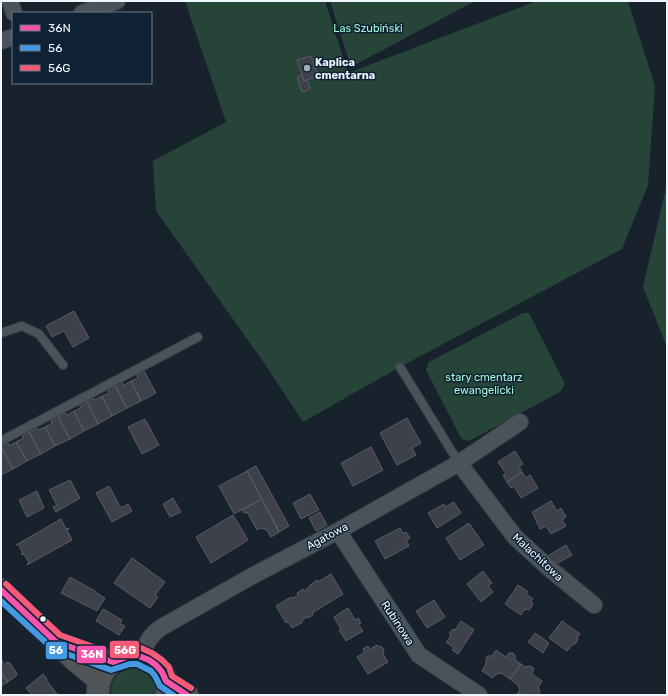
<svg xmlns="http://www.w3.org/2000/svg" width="668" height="696" font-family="Rubik,sans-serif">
	<rect width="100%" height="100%" fill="#17222d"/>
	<path fill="#274439" d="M185,1H325L348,73L537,1H628L655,86L648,185L622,249L400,367L303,422L260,357L156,211L153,161L226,122Z
		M330,1H475L351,67Z
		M667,183V347L643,287Z
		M523,313H529L565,384L560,392L471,440L467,441L461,438L426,370L429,362Z
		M135,668C150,671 157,680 156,695H111C109,679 120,669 135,668Z"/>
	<path fill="#3e404b" stroke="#5a5b65" d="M311,56L318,76L304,81L297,60Z
		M302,75L304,81L307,79L310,89L302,92L297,77Z
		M74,311L89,338L73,347L64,331L52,337L46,326Z
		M144,371L156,393L141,401L131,381L138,378L137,375Z
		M131,381L141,401L127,408L115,386L122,382L124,385Z
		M115,386L127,408L112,416L102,396L109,393L108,390Z
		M102,396L112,416L98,424L87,401L93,398L95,400Z
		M87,401L98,424L84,431L74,411L81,408L79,405Z
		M74,411L84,431L70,439L58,417L65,413L67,415Z
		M58,417L70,439L55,446L45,427L52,423L51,420Z
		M407,418L421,443L412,448L416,455L397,465L380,433Z
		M145,419L159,445L142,454L128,427Z
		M45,427L55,446L41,454L29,432L37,428L38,430Z
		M29,432L41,454L27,461L16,442L24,438L22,436Z
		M16,442L27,461L13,469L1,447L8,443L9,446Z
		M1,447L13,469L1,475Z
		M371,447L383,470L353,486L341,463Z
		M515,451L523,464L519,466L522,472L507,482L503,475L506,474L498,462Z
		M256,466L289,526L279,532L247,471Z
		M247,471L262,499L234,514L219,486Z
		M522,472L526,478L530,475L538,488L521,498L514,486L511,488L507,482Z
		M70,480L80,498L56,512L53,507L57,505L49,490Z
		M109,486L121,508L128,504L132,511L112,522L96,493Z
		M37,491L44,508L27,517L19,500Z
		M310,494L319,510L301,519L293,503Z
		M173,498L181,512L170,517L163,504Z
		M262,499L279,531L278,533L271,537L267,530L260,528L257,530L247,512L244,513L242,510Z
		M551,501L557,511L561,508L566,517L562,520L566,526L551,534L546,526L540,529L532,512Z
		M454,502L461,513L437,528L428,513L444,504L445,507Z
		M320,512L327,525L316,531L309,518Z
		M233,515L248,540L211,563L196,537Z
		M61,519L66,529L69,528V529L67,530L72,540L27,565V564L29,563L24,554L22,555L21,554L23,553L18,544L16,545Z
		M469,523L484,545L460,560L446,538Z
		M400,528L403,533L406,532L410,538L406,540L409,546L385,559L375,541Z
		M566,545L572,555L551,567L546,557Z
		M132,558L165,582L155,595L158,597L150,608L114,583Z
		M483,571L492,583L488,586L493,592L481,602L467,584Z
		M331,574L343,594L312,613L313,615L308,618L307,617L302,620L303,622L292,628L288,622L286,623L276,606L291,597L293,598L298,595L297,593L303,589L304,591L310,587L309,586L317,580L318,582Z
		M70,577L95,591V592L105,598L97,611L61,593Z
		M518,585L528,592L526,594L533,599L531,601L533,605L529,610L525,609L521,615L505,604Z
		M434,600L445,617L427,628L416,611Z
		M348,608L355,620L358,618L361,623L358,624L363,631L346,641L339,630L341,629L334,617Z
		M103,609L122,620L120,624L125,626L119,635L96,621Z
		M461,621L474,630L458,654L452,650L454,648L446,642L451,636L449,634L453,629L455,630Z
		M562,621L580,634L577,638L578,640L575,644H573L567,651L549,638Z
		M535,633L549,643L543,653L528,642Z
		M377,645L378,646L382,647L384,651L383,654L388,662L368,674L357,657L365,652L363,649L368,646L370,649Z
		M496,650L506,657L509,653H513L515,655V660L521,664L510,679L501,673L496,674L493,678L482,671L486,664V658L488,656H492Z
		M1,657L4,665L7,662L10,663L17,674L16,676L8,682L1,674Z
		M521,664L525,667L530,666L534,668L532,674L542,681L538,687L540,691L538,695L517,694L520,690L518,685L510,679Z
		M2,673L8,682L1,686V674Z
		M43,674L47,679L46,680L58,695H32L26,688Z"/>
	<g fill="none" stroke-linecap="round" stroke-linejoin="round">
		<g stroke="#373e47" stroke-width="10">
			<path id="service" d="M1,333L22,326L39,334L63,365
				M400,367L459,463
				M1,441L198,337"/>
		</g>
		<g stroke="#373e47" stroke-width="18">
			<path id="minor" d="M10,1L14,13
				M82,13L117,1
				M1,41L13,37
				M459,463L515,537L550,569L594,605
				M338,531L419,655L479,695
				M141,657C146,644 150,634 162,627L252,576L338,531L459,463L520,422"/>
		</g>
		<g stroke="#373e47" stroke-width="24">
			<path id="secondary" d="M1,590L76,661L99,680
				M166,681L187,695
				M98,694C97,640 174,648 167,695"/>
		</g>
		<use href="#service" stroke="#4a525a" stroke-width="8"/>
		<use href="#minor" stroke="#4a525a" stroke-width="16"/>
		<use href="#secondary" stroke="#525558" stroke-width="22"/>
		<g stroke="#0f2235" stroke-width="9">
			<path id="bus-1" d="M1,590L56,642L113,662L129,656H139L149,660L156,665L162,672L166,681L187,695"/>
		</g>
		<g stroke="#0f2235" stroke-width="9">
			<path id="bus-2" d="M1,601L53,649L111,670L130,664H137L151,671L155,676L160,686L173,695"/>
		</g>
		<g stroke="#0f2235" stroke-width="9">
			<path id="bus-3" d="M6,584L60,635L113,654L129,648H141L152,653L162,660L169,667L172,676L191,688"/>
		</g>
		<use href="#bus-1" stroke="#f653ac" stroke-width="6"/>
		<use href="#bus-2" stroke="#4699e1" stroke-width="6"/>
		<use href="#bus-3" stroke="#f75a77" stroke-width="6"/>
	</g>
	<circle fill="#a3abb4" stroke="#0f2235" stroke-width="1.5" cx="307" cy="68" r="4"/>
	<circle fill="#eef5fd" stroke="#0f2235" stroke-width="1.5" cx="43" cy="619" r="3.5"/>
	<g text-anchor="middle" stroke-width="3" stroke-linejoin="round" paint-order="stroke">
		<g font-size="11" fill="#a5f8d3" stroke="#0f2235">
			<text x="368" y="32">Las Szubiński</text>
			<text x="484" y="381">stary cmentarz<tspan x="484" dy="13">ewangelicki</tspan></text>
		</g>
		<g font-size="11" font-weight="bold" fill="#eef5fd" stroke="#0f2235" text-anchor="start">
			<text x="315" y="66">Kaplica<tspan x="315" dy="13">cmentarna</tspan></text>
		</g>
		<g font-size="11" fill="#eef5fd" stroke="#0f2235">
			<text transform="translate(327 536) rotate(-28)" y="4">Agatowa</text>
			<text transform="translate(538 557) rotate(43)" y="4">Malachitowa</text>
			<text transform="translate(398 623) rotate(57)" y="4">Rubinowa</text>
		</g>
	</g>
	<g stroke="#0f2235" stroke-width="1.5">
		<rect x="109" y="640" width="31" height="19" rx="4" fill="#f75a77"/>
		<rect x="45" y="641" width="23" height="19" rx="4" fill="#4699e1"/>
		<rect x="76" y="645" width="31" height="19" rx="4" fill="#f653ac"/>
	</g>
	<g font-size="11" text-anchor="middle" font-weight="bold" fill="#fff">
		<text x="125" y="654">56G</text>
		<text x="56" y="654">56</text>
		<text x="92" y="658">36N</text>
	</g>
	<rect width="668" height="696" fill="none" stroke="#eef5fd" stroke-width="4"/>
	<rect x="12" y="12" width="140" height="72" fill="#0f2235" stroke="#687685"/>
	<rect x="20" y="25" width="20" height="6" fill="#f653ac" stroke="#687685"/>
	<text x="48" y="32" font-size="12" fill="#eef5fd">36N</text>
	<rect x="20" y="45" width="20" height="6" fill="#4699e1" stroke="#687685"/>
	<text x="48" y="52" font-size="12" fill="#eef5fd">56</text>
	<rect x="20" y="65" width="20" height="6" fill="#f75a77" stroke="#687685"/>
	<text x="48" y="72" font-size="12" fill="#eef5fd">56G</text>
</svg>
